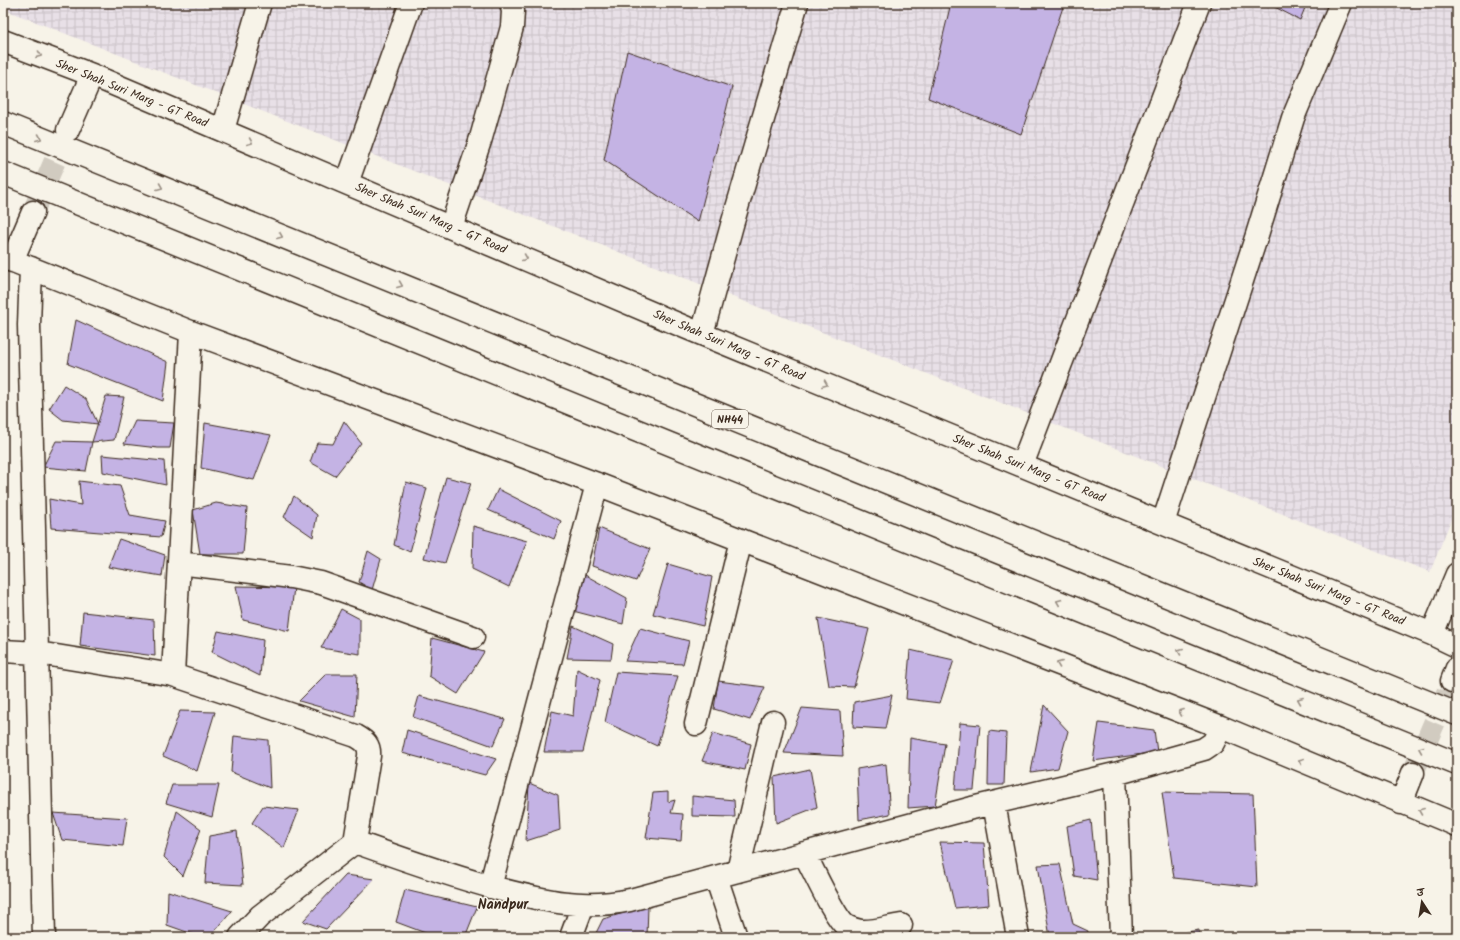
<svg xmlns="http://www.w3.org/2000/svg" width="1460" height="940" font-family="Kalam,'Playpen Sans Deva',sans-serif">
	<defs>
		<pattern id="industrial-grid" width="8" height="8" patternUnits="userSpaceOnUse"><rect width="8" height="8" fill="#e8e0e7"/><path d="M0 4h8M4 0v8" fill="none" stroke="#c8c0c6"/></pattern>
	</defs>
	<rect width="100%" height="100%" fill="#f7f3e8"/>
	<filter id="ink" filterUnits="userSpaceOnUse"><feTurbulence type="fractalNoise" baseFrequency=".025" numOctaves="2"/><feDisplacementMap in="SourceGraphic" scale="8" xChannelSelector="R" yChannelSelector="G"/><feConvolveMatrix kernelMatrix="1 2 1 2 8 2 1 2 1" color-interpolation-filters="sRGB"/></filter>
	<g filter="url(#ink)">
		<path fill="url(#industrial-grid)" d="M3,3H1457V505L1430,572L3,9Z"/>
		<path fill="#c4b3e4" stroke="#3b2a1e" d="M951,3L1064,4L1021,134L928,98Z
			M1267,3H1307L1300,20Z
			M627,51L732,87L698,222L604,160Z
			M76,320L168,362L163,401L68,364Z
			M64,385L86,399L98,424L63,420L49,409Z
			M106,396L124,397L114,440L92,442Z
			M135,421L174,423L170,448H158L124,444Z
			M344,421L361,443L335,476L310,462L317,443L333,444Z
			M205,423L271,435L254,480L201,468Z
			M3,425H7L3,445Z
			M56,441L92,442L86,471L43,467Z
			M102,455L164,461L166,485L103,472Z
			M446,477L471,483L445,563L424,558Z
			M79,481L120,486L130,515L165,521L161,537L51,528L49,499L81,505Z
			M406,482L427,488L410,552L394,545Z
			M498,489L561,521L554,539L488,510Z
			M294,496L317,515L313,537L284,517Z
			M216,503L247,508L243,554H200L193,510Z
			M473,526L527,541L509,587L472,569Z
			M599,528L650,549L636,581L592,566Z
			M119,539L165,555L162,576L108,567Z
			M368,551L381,559L372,590L359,582Z
			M668,564L712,577L703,626L653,614Z
			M585,575L627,598L623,624L573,611Z
			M236,586L294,587L289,631L243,620Z
			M341,609L360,619V654L321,648Z
			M83,612L154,620L155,656L80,646Z
			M818,618L869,629L854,687L829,686Z
			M573,626L613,644L611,659L567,658Z
			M640,628L689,641L683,664L625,661Z
			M218,631L263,640L260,676L212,652Z
			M432,638L484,652L458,694L429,676Z
			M910,650L954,660L940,703L906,699Z
			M577,669L600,680L583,752H544L552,711L573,716Z
			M616,672L678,676L657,746L605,722Z
			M326,674H357L355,717L299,701Z
			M3,681H7L5,751H3Z
			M718,681L765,687L750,720L714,709Z
			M892,695L885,729L853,727L854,702Z
			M419,696L505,719L493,746L413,717Z
			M1044,705L1068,731L1058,768L1031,772Z
			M802,708L840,711L843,756L784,753Z
			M180,711L215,712L197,771L163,756Z
			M960,723L980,725L974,790H955Z
			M1099,723L1154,730L1157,752L1093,761Z
			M407,730L496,759L485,775L402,753Z
			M989,731L1006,733L1004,785H988Z
			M713,733L751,744L745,770L702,761Z
			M234,736L268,740L270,788L231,772Z
			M910,738L945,744L935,806L908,808Z
			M886,764L890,814L859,820L857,769Z
			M810,769L817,807L776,823L774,777Z
			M529,783L558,795L560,830L526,841Z
			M172,785H219L212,817L166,803Z
			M668,792V802L675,800L671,813L683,814L681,841L646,838L653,793Z
			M1162,792L1253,794L1257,887L1174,878Z
			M692,796L734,800L735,817L692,816Z
			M263,806L299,810L284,848L252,823Z
			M177,811L201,829L183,876L164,857Z
			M53,813L127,818L123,846L62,840Z
			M1091,820L1097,880L1074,876L1067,826Z
			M237,831L243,885L205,883L209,836Z
			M940,842L984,843L989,905L955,908Z
			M1060,864L1073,924L1088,931L1087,937H1050L1038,865Z
			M346,875L374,879L326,929L303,921Z
			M405,890L477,907L465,937H436L396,922Z
			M168,891L232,911L210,937H201L167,925Z
			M648,906L647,937H594L603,919Z
			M1199,930V937H1158Z"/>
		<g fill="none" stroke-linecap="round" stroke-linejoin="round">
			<path stroke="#d1cbc0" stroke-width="22" stroke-dasharray="22 11" stroke-linecap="butt" d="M33,212L68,130
				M1413,773L1452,681"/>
			<g stroke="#3b2a1e" stroke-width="25">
				<path id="minor" d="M3,41L92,75L687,328L1432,634L1457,646
					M68,130L92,75
					M223,130L260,3
					M347,183L411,3
					M451,227L481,138L512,27L513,11L511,3
					M3,257L191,332L597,484L1221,727L1457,825
					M12,261L33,212
					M31,268L29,325L44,937
					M702,334L732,225L797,3
					M1022,465L1199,3
					M1163,523L1256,238L1293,118L1341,3
					M179,563L291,577L321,583L473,637
					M1432,634L1457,574
					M3,651L38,653L173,675L356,736C365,741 370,745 369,756L355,842L260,916L240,937
					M173,675L191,332
					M1452,681L1457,668
					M696,724L741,540
					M994,803L1018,937
					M1401,803L1413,773
					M355,842C403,859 450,876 499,889C545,901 583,910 630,900L972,808L1115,774
					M804,853C813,869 834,917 846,926C850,928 856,930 861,931C874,932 888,927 901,925
					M738,871L773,722
					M716,877L736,937
					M490,887L597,484
					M571,937L583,905
					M1121,937L1115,774L1204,749L1213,743L1221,727"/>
			</g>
			<g stroke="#3b2a1e" stroke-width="25">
				<path id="highway" d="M3,123L1457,714
					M3,173L1457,764"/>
			</g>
			<use href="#minor" stroke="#f7f3e8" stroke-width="22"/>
			<use href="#highway" stroke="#f7f3e8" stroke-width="22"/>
		</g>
		<defs><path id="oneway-chevron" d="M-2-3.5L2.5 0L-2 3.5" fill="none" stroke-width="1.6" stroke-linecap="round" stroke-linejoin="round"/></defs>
		<g stroke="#998e83">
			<use href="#oneway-chevron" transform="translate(39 55) rotate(21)"/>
			<use href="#oneway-chevron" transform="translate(39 138) rotate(22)"/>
			<use href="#oneway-chevron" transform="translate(250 142) rotate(23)"/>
			<use href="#oneway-chevron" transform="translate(160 187) rotate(22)"/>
			<use href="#oneway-chevron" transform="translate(280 236) rotate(22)"/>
			<use href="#oneway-chevron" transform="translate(525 258) rotate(23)"/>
			<use href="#oneway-chevron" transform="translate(400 285) rotate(22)"/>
			<use href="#oneway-chevron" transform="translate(825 384) rotate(22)"/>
			<use href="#oneway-chevron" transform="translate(1059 602) rotate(-158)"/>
			<use href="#oneway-chevron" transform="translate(1180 651) rotate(-158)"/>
			<use href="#oneway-chevron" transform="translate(1059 664) rotate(-159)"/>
			<use href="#oneway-chevron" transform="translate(1300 700) rotate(-158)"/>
			<use href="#oneway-chevron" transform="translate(1181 712) rotate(-159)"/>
			<use href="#oneway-chevron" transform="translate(1421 749) rotate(-158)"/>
			<use href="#oneway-chevron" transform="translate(1301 761) rotate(-157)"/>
			<use href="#oneway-chevron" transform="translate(1421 811) rotate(-158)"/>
		</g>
	</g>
	<g text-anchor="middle" stroke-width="3" stroke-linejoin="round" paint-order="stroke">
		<rect fill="#f7f3e8" stroke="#73665b" stroke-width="1" x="712" y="410" width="36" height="18" rx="3"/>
		<g font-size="11" font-weight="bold" fill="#3b2a1e">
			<text x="730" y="423">NH44</text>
		</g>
		<g font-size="12" fill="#3b2a1e" stroke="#f7f3e8">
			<text transform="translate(132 93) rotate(22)" y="4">Sher Shah Suri Marg - GT Road</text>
			<text transform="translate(431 218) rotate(23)" y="4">Sher Shah Suri Marg - GT Road</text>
			<text transform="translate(729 345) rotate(23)" y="4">Sher Shah Suri Marg - GT Road</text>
			<text transform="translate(1029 468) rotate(22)" y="4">Sher Shah Suri Marg - GT Road</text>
			<text transform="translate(1329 591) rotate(22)" y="4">Sher Shah Suri Marg - GT Road</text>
		</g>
		<g font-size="14" font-weight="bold" fill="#3b2a1e" stroke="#f7f3e8">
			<text x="503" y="909">Nandpur</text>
		</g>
	</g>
	<rect width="1460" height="940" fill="none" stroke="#f7f3e8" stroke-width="16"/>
	<rect x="8" y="8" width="1444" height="924" fill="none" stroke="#3b2a1e" stroke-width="1.5" filter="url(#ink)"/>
	<g transform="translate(1422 902) rotate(348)" stroke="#f7f3e8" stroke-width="3" paint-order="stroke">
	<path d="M0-3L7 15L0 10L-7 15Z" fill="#3b2a1e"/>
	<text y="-6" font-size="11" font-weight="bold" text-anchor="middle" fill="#3b2a1e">उ</text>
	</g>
</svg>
